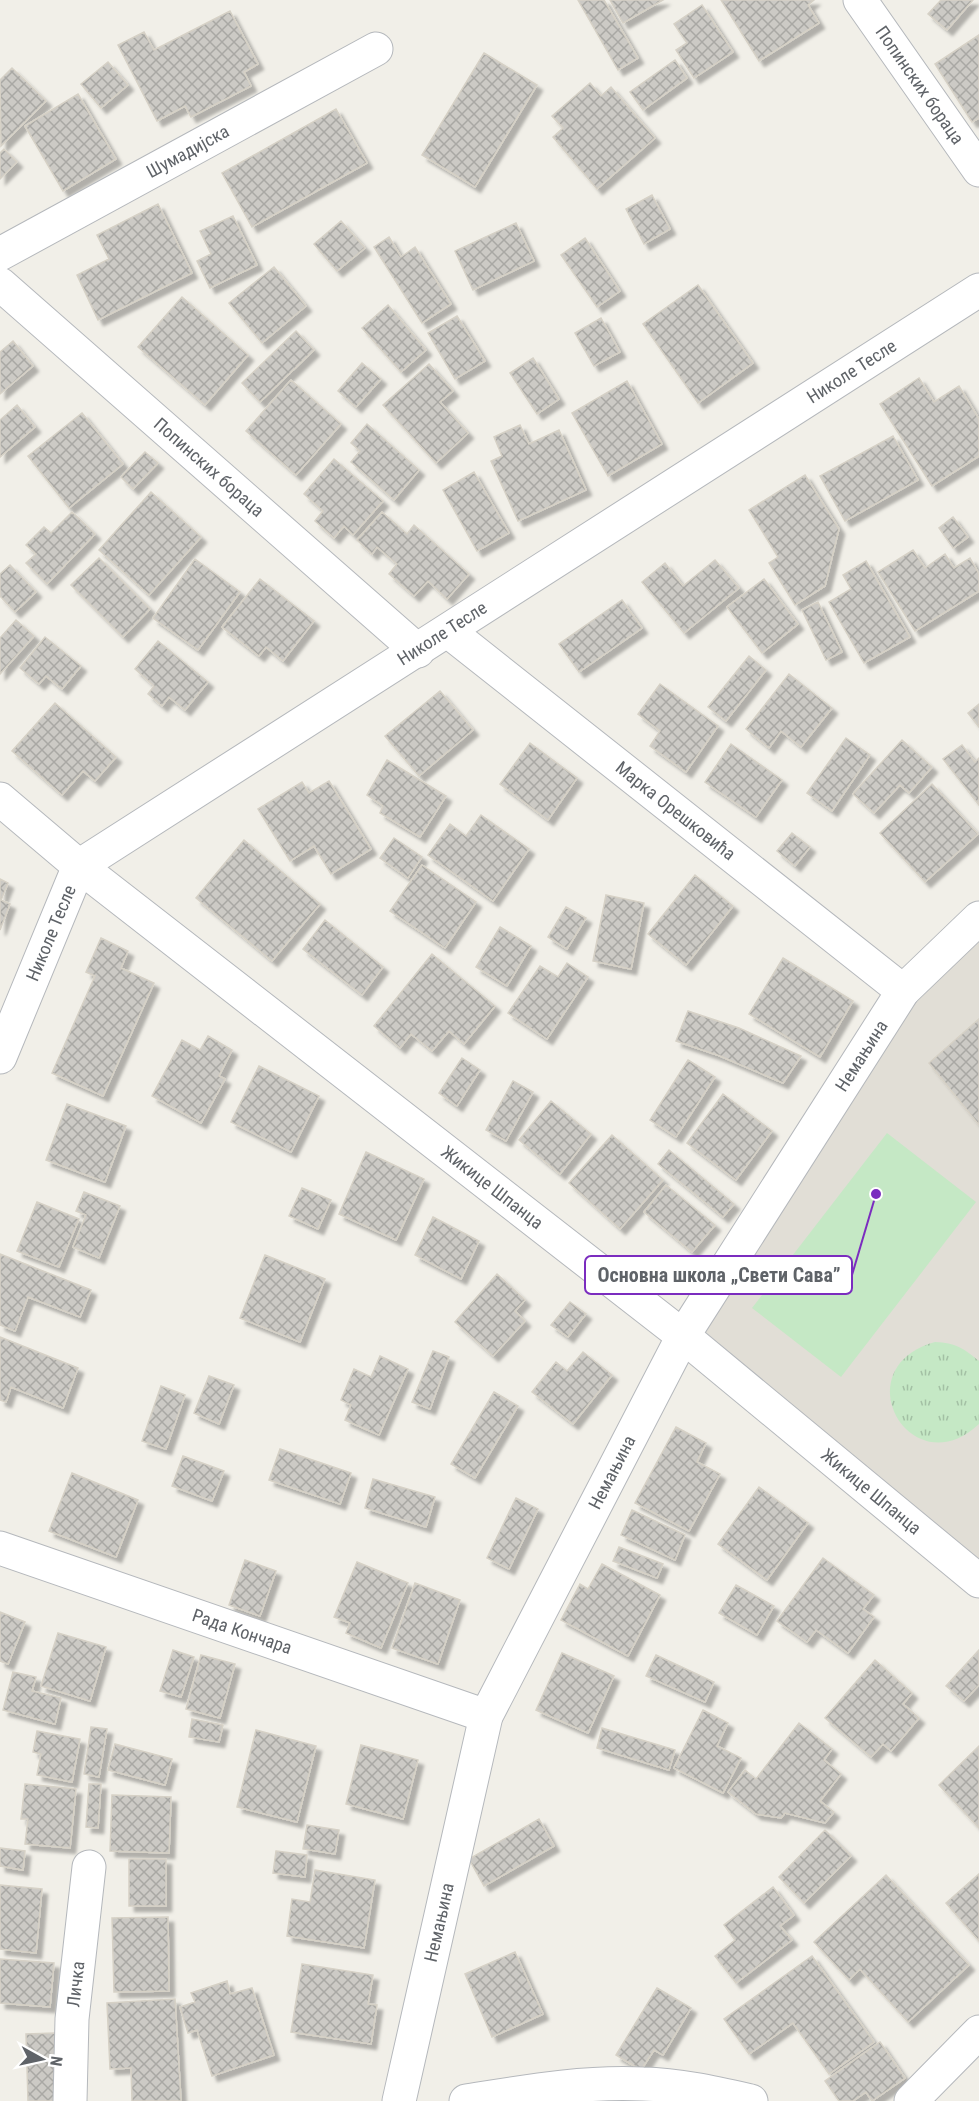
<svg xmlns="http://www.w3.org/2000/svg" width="979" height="2101" font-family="'Roboto Condensed',sans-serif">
	<defs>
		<pattern id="park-tufts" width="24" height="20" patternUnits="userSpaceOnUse" patternTransform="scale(1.5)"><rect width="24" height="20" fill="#c5e8c5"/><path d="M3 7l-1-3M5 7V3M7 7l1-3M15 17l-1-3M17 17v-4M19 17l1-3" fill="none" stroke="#a3c0a4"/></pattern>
		<pattern id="building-cross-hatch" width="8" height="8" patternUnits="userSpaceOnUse" patternTransform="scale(1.5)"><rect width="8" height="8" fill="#cccac5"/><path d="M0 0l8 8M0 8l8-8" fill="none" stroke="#a9a8a4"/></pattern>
		<filter id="shadow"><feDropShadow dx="5.5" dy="5.5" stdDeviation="1.5" flood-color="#0004"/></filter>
	</defs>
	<rect width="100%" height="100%" fill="#f1efe8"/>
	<path fill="#e1ded6" d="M979,920V1581L683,1336L903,991Z"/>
	<path fill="#c5e8c5" d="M887,1133L976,1202L841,1377L752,1308Z"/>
	<path fill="url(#park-tufts)" d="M935,1342C956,1343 963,1348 979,1361V1424C911,1488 842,1368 935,1342Z"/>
	<path fill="url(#building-cross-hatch)" stroke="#d6d1c6" stroke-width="1.5" filter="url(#shadow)" d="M578,0H604L638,58L618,70Z
		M610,0H663L623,23Z
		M721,0H814L808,5L819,23L759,61Z
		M941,0H973L947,30L928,14Z
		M702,5L733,52L694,78L676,50L687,43L674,24Z
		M230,11L258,64L244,72L251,86L191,117L185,106L157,121L118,45L144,32L154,50Z
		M979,35V118L972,122L935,64Z
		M484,53L537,85L475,187L422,155Z
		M675,60L687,78L643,110L630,92Z
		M108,62L128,85L101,108L81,84Z
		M12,68L46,101L1,146L0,80Z
		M590,83L601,96L611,87L655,138L597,189L553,137L563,128L552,116Z
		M78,94L116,159L63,191L25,126Z
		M336,109L367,163L252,227L222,173Z
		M4,149L17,162L0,179V153Z
		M652,195L670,229L644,244L626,209Z
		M158,204L192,273L98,320L77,275L109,259L97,235Z
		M233,216L257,265L210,288L197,261L211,254L200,231Z
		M341,221L365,248L337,271L314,244Z
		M516,223L534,261L473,290L455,251Z
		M389,237L401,257L415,247L451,304L422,323L374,247Z
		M585,238L620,291L597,307L561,255Z
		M274,267L306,306L262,343L229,303Z
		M698,285L753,363L698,403L643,324Z
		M182,297L248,355L205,405L138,347Z
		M388,305L426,350L401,372L362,328Z
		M457,316L485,361L455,379L428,333Z
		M601,318L620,352L594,366L575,333Z
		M296,331L314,350L260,402L242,383Z
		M13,341L33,366L0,394V352Z
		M533,358L559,399L537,414L510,373Z
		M362,363L381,379L356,407L338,391Z
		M429,364L453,391L440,402L468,433L436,463L383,405Z
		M919,378L934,402L959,386L979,419V456L932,486L880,404Z
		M291,380L341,424L296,475L246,431Z
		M627,381L662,444L608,476L572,413Z
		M17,405L35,427L0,457V420Z
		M82,413L123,464L69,508L28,456Z
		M367,424L419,470L394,500L351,462L360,451L351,443Z
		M520,425L529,444L559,430L586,490L518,521L491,461L502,456L494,437Z
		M893,436L918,480L845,521L820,476Z
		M145,452L158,463L133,489L121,477Z
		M334,459L383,501L353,535L344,526L334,538L315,521L323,511L304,494Z
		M474,472L509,533L477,551L443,490Z
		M805,475L839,529L825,586L795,605L769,563L778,557L749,510Z
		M151,492L201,537L149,595L99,550Z
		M72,512L95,534L47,584L26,563L36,554L26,545L44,527L51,533Z
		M382,512L407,534L414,525L469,574L447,599L428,581L414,596L389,574L397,564L377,547L372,554L357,540Z
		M953,517L968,537L953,548L939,528Z
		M913,550L925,568L945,554L954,568L970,558L979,574V591L915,631L878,572Z
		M99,558L150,609L123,637L71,585Z
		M195,559L240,592L198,650L153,618Z
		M715,560L739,588L684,633L642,582L665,563L683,586Z
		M866,561L910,637L864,663L829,602L851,589L843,575Z
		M10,565L36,592L15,612L0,596V574Z
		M260,579L314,621L283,661L266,647L259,656L222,627Z
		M764,579L798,624L762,653L727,607Z
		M622,600L642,628L579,672L559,644Z
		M818,602L842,652L826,660L802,610Z
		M16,620L34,636L0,674V638Z
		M45,637L81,666L62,689L46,676L39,684L20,668Z
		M158,641L208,682L185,710L169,697L162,706L148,694L154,686L135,669Z
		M749,656L766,670L726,721L708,707Z
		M789,674L832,708L801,747L781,731L769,748L746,729Z
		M660,684L718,726L686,772L650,746L660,731L638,714Z
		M440,691L473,730L419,776L385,736Z
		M55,703L116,757L95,781L83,771L62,795L12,751Z
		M979,704V727L968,713Z
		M846,738L870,755L832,811L807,793Z
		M902,740L932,767L909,793L900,785L874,813L853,794Z
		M530,743L577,778L548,820L500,784Z
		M731,744L782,780L756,817L705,782Z
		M962,745L975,762L979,758V805L943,759Z
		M387,760L446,796L420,837L380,813L383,806L367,795Z
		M329,781L371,849L331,874L314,846L290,861L258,809L302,782L309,793Z
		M932,784L978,834L925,882L880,833Z
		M481,815L529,849L493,901L428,855L450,824L466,836Z
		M792,833L810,847L795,866L777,851Z
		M394,838L422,857L408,878L380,858Z
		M244,840L320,904L272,961L196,898Z
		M422,865L476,902L445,948L390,911Z
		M695,875L733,906L686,965L648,934Z
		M0,879L8,883L1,900L10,904L0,930Z
		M606,895L644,903L631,969L593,961Z
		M566,907L586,918L567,949L548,937Z
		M325,920L383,967L362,995L303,949Z
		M500,927L531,946L507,986L476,967Z
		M101,938L128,951L121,968L154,983L103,1096L52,1073L95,976L86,972Z
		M432,954L495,1006L464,1044L449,1031L432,1051L411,1034L400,1048L374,1026Z
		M783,958L853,1001L820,1057L749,1014Z
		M567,963L588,977L547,1039L508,1013L540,966L558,977Z
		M688,1011L739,1028L801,1056L783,1083L720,1056L676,1041Z
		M979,1019V1125L929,1063Z
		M208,1036L232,1050L219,1076L225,1079L201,1123L152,1096L182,1040L200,1050Z
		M462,1058L480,1070L457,1106L439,1093Z
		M688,1060L715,1077L676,1137L650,1120Z
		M259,1066L319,1096L291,1152L231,1122Z
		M513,1081L533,1092L506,1141L486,1130Z
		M723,1094L772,1131L736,1180L687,1143Z
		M551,1101L591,1134L560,1174L519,1140Z
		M67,1104L126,1126L105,1182L46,1160Z
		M612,1135L663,1180L620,1229L569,1183Z
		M669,1150L734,1204L723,1217L658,1164Z
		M366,1152L424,1179L396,1240L339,1214Z
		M666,1185L715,1225L692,1252L644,1212Z
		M302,1188L331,1200L318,1229L289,1216Z
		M84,1192L120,1206L99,1258L73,1247L86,1215L76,1211Z
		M37,1202L79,1219L59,1267L17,1251Z
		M433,1217L479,1241L461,1279L415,1255Z
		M0,1254L91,1290L80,1317L28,1297L15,1331L0,1325Z
		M265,1255L325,1279L300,1342L240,1318Z
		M497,1274L525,1300L515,1311L525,1321L493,1356L455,1322Z
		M570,1302L586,1314L568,1337L551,1325Z
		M0,1337L78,1368L63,1408L11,1387L6,1402L0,1400Z
		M433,1351L449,1357L430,1409L412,1402Z
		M583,1352L612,1375L573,1424L532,1392L556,1362L567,1371Z
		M380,1356L408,1369L379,1435L345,1420L351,1405L341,1400L354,1369L371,1377Z
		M209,1376L234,1385L219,1424L194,1413Z
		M161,1386L185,1395L166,1449L142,1441Z
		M494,1392L518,1406L475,1478L451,1464Z
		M676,1427L706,1443L697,1462L720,1474L689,1531L635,1503Z
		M280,1449L351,1473L340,1504L269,1480Z
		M183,1456L224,1471L212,1501L172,1486Z
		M72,1473L138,1500L116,1557L49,1531Z
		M373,1479L435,1497L426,1527L365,1508Z
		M759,1487L808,1523L767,1580L718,1544Z
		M516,1498L538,1509L509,1569L487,1558Z
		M632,1510L685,1535L675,1560L621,1535Z
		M619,1547L663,1564L657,1578L613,1561Z
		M823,1558L874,1595L863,1609L874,1617L848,1653L816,1630L807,1642L777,1621Z
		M245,1560L276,1571L260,1616L229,1605Z
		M357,1562L408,1583L381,1648L346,1633L350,1623L334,1617Z
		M602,1564L660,1595L628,1656L561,1620L580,1584L588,1589Z
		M415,1583L460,1600L438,1664L392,1648Z
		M736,1585L774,1606L757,1635L719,1613Z
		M0,1612L25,1622L8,1664L0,1661Z
		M58,1633L106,1647L90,1701L41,1686Z
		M173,1650L194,1657L181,1697L160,1691Z
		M979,1650V1685L964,1701L946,1686Z
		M562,1653L614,1676L588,1733L536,1710Z
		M201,1655L235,1664L220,1718L186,1709Z
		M656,1655L714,1682L705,1702L646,1676Z
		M875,1660L912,1693L903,1704L919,1718L891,1751L883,1744L871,1757L825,1718Z
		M13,1672L36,1677L32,1691L61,1698L55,1724L3,1710Z
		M703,1710L728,1723L717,1746L741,1758L723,1793L674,1768Z
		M192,1719L223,1725L219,1742L189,1737Z
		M799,1723L832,1749L824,1760L841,1774L820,1801L834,1812L825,1823L785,1813L781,1818L756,1814L728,1792L745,1770L756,1779Z
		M91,1727L107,1729L99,1777L84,1774Z
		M602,1728L675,1750L669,1770L597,1748Z
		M256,1730L316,1746L297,1822L237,1807Z
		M37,1731L80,1739L72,1782L37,1775L41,1754L33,1752Z
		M115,1744L172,1759L165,1785L108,1770Z
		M361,1745L418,1760L403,1819L346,1804Z
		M979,1746V1828L939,1785Z
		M25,1784L76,1789L70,1848L25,1844L28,1819H21Z
		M89,1784H101L98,1828L86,1827Z
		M112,1795L171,1797L169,1853L110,1851Z
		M539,1819L554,1846L484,1886L469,1859Z
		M307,1825L339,1830L335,1854L303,1849Z
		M825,1830L851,1856L804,1903L779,1877Z
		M0,1848L25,1851L23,1870L0,1866Z
		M276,1851L307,1855L305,1877L273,1873Z
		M129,1859H166V1906H129Z
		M315,1870L375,1880L364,1948L287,1936L292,1899L310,1902Z
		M979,1874V1941L946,1903Z
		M886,1875L969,1965L908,2022L860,1969L849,1980L814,1942Z
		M0,1885L42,1889L36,1953L0,1949Z
		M773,1887L794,1915L780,1926L792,1940L736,1983L715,1956L735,1940L724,1925Z
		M168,1917L169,1991L114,1992L112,1918Z
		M515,1952L543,2014L492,2037L465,1974Z
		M812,1956L874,2042L829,2074L793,2023L749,2054L724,2019Z
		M0,1959L54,1963L50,2007L0,2003Z
		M302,1964L373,1975L368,2004L377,2005L371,2044L291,2032Z
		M227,1981L230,1994L252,1988L274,2055L212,2076L197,2030L188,2033L180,2007L195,2002L191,1993Z
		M657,1988L691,2008L663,2055L654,2050L641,2070L616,2055Z
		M175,1999L181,2101H132L131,2068L110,2069L107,2003Z
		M55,2033L57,2101H28L26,2034Z
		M880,2042L905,2078L872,2101L866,2092L853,2101H839L825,2081Z"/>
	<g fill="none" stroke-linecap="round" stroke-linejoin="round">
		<g stroke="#b5b8bc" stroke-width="35">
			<g id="minor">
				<path id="s1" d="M860,0L979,170"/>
				<path id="s2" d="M0,254L376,49"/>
				<path id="s3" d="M0,284L418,651"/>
				<path id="s4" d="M448,631L903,991"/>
				<path id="s5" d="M0,799L79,866L683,1336L979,1581"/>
				<path id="s6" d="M0,1057L79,866L979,290"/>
				<path id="s7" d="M0,1548L486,1716"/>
				<path id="s8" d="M70,2101L72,2019L89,1867"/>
				<path id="s9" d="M399,2101L486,1716L683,1336L903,991L979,918"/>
				<path d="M466,2101C523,2092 584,2081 643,2084C680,2085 715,2093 751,2101"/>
				<path d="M911,2101L979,2032"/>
			</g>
		</g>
		<use href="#minor" stroke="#fff" stroke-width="33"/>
	</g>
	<g text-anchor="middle" stroke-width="4.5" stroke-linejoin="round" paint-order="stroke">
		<g font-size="18" fill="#5f6368" stroke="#fff">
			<text dy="6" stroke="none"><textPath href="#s1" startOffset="104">Попинских бораца</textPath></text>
			<text dy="6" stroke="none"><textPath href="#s2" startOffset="214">Шумадијска</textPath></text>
			<text dy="6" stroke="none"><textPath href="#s6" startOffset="1124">Николе Тесле</textPath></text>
			<text dy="6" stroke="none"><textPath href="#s3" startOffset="278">Попинских бораца</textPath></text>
			<text dy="6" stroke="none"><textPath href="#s6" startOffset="638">Николе Тесле</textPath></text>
			<text dy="6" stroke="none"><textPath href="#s4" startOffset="290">Марка Орешковића</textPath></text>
			<text dy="6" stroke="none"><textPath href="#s6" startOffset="134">Николе Тесле</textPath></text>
			<text dy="6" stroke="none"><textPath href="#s9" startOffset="1155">Немањина</textPath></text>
			<text dy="6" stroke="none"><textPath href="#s5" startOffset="627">Жикице Шпанца</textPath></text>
			<text dy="6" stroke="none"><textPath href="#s9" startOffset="669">Немањина</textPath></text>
			<text dy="6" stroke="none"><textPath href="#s5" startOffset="1113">Жикице Шпанца</textPath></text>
			<text dy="6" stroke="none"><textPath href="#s7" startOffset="256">Рада Кончара</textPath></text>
			<text dy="6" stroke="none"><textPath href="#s9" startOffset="183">Немањина</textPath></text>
			<text dy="6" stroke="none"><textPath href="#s8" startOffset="117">Личка</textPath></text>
		</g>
	</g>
	<path fill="none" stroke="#7b2cbf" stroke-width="2" d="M876 1194L852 1275"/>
	<circle fill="#7b2cbf" stroke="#fff" stroke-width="2" cx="876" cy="1194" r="6"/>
	<rect fill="#fff" stroke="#7b2cbf" stroke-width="2" x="585" y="1256" width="267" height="38" rx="6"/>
	<g font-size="20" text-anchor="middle" font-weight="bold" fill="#5f6368">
		<text x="719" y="1282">Основна школа „Свети Сава”</text>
	</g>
	<g transform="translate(42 2059) rotate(98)" stroke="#ffffff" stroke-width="4.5" paint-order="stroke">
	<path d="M0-4.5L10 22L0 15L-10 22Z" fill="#5f6368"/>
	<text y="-9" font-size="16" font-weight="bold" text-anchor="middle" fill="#5f6368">N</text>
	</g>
</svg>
